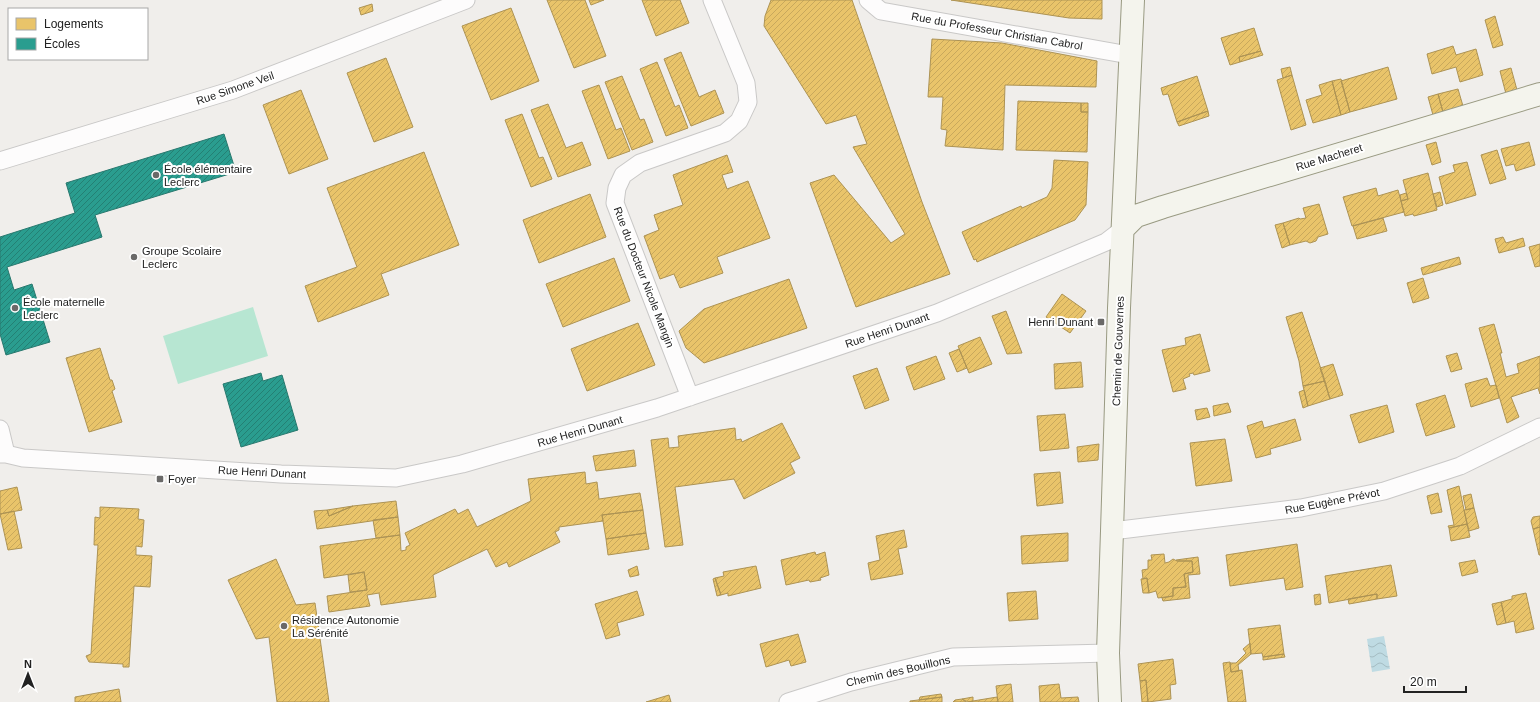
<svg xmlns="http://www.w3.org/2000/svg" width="1540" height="702" font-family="Helvetica,sans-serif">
	<defs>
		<pattern id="water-waves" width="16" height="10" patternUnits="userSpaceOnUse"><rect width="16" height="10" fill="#bfdbe3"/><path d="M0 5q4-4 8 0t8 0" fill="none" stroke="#a4bcc2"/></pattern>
		<pattern id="homes-hatch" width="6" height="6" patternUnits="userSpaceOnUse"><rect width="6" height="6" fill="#e9c46a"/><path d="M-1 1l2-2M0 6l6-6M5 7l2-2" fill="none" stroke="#c8a85c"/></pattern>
		<pattern id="schools-hatch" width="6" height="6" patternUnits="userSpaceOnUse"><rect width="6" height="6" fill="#2a9d8f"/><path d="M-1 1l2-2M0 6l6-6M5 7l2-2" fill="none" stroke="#248074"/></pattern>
	</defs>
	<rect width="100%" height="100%" fill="#f0eeeb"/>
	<path fill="#b7e6d2" d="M253,307L268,356L178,384L163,336Z"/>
	<path fill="url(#water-waves)" d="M1384,636L1390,669L1372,672L1367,639Z"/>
	<path fill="url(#homes-hatch)" stroke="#ad9354" d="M547,0H585L606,56L574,68Z
		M589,0H604L591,5Z
		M642,0H680L689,23L656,36Z
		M771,0H852L922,202L950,274L856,307L810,183L834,175L891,243L905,234L853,147L867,144L856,115L826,124L764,26L765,16Z
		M951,0H1102V19L1069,18Z
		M372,4L373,11L361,15L359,8Z
		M511,8L539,81L491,100L462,26Z
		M1495,16L1503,45L1493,48L1485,20Z
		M1254,28L1261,51L1239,57L1240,62L1230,65L1221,38Z
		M932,39L1002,43L1097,61L1096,87L1005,85L1003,150L945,146L947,130L941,129L943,97H928Z
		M1453,46L1456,55L1476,49L1483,75L1460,82L1456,67L1432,74L1427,54Z
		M1261,51L1263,55L1240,62L1239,57Z
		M681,52L699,97L715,90L724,113L691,126L664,59Z
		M386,58L413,127L374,142L347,73Z
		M657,62L675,107L679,105L688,128L666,136L640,69Z
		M1290,67L1292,75L1283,78L1281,69Z
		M1388,67L1397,99L1350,112L1341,81Z
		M1511,68L1517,90L1506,94L1500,71Z
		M1292,75L1306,125L1291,130L1277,80Z
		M622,76L640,120L644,119L653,142L632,150L605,82Z
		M1197,76L1208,111L1177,122L1168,94L1163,95L1161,88Z
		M1341,79L1350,112L1341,115L1332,81Z
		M1332,81L1341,115L1313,123L1306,100L1322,95L1319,85Z
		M599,85L616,130L621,128L630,151L608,159L582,91Z
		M1458,89L1463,106L1443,112L1438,94Z
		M301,90L328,159L289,174L263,105Z
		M1438,94L1443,112L1433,115L1428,97Z
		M1018,101L1081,103V112H1088L1087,152L1016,150Z
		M1081,103H1088V112H1081Z
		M548,104L566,148L582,142L591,165L558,177L531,110Z
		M1208,111L1209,116L1179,126L1177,122Z
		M522,114L539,158L543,157L552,179L531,187L505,120Z
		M1436,142L1441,162L1432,165L1426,145Z
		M1529,142L1535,165L1516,171L1514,164L1506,166L1501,149Z
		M1497,150L1506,179L1490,184L1481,155Z
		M424,152L459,245L381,274L389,295L318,322L305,286L357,267L327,188Z
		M727,155L733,172L722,175L727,189L748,181L770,238L717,257L723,273L680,288L674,274L660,279L644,236L659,230L654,215L683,205L673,175Z
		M1054,160L1088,162L1086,205L1075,220L977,262L976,259L974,260L962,232L1021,206L1022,208L1047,197L1052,188Z
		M1467,162L1476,195L1446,204L1439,177L1455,172L1453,165Z
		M1428,173L1437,210L1414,216L1413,214L1405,216L1401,201L1408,199L1403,180Z
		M1376,188L1378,196L1398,190L1404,212L1352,226L1343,197Z
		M1440,192L1443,205L1437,207L1433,194Z
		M1406,193L1408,199L1401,201L1400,195Z
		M590,194L606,237L539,263L523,220Z
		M1319,204L1328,234L1318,237L1316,241L1310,243L1306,241L1290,245L1283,223L1299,218L1300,219L1306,218L1303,208Z
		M1383,218L1387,231L1357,239L1353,226Z
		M1283,223L1290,245L1282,248L1275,225Z
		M1503,237L1506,243L1523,238L1525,246L1499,253L1495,239Z
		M1540,244V266L1535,267L1529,247Z
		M1459,257L1461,264L1423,275L1421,268Z
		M614,258L630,301L563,327L546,284Z
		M1423,278L1429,298L1413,303L1407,283Z
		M789,279L807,328L704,363L686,348L679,331L704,309Z
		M1062,294L1086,311L1070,333L1046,317Z
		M1006,311L1022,353L1007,354L992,316Z
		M1302,312L1325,381L1303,386L1299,361L1286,317Z
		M638,323L655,365L587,391L571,349Z
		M1494,324L1502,353H1500L1506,377L1519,373L1517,364L1540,356V394L1538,388L1511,397L1519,417L1507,423L1479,328Z
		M1200,334L1210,371L1194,375L1193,373L1189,374L1190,376L1183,379L1186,389L1173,392L1162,350L1186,345L1185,338Z
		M980,337L992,364L969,373L958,346Z
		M100,348L110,380H112L115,389L112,391L122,422L89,432L66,358Z
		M959,349L967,368L957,372L949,353Z
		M1457,353L1462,369L1451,372L1446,356Z
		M936,356L945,379L914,390L906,367Z
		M1081,362L1083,387L1055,389L1054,364Z
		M1333,364L1343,395L1330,399L1320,368Z
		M877,368L889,400L865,409L853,376Z
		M1487,378L1490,386L1496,385L1499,398L1471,407L1465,384Z
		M1325,381L1330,399L1308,406L1303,386Z
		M1304,390L1308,406L1303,408L1299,392Z
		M1445,395L1455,427L1426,436L1416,404Z
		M1228,403L1231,412L1214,416L1213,406Z
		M1387,405L1394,432L1359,443L1350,415Z
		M1207,408L1210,417L1197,420L1195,410Z
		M1065,414L1069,448L1040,451L1037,416Z
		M1295,419L1301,440L1270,449L1271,454L1256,458L1247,426L1262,421L1264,428Z
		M782,423L800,458L790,463L795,473L744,499L734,479L675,487L683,545L665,547L651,440L668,438L669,448L679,447L678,436L735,428L736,440L741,439L742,442Z
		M1225,439L1232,481L1196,486L1190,443Z
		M1099,444L1098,460L1078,462L1077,447Z
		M634,450L636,466L596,471L593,456Z
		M585,472L586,484L597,482L599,499L640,493L643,510L602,515L603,521L559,527V530L555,532L560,542L509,567L507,562L496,567L487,549L433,575L436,597L381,605L379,593L367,595L370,606L329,612L327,596L367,590L364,572L324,578L320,546L400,535L401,551L406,550V547L410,545L405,533L455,509L458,514L468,509L477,527L531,501L528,479Z
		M1060,472L1063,503L1037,506L1034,474Z
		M1459,486L1467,524L1449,528L1448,526L1454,525L1447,490Z
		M17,487L22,510L0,514V491Z
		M1438,493L1442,512L1431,514L1427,496Z
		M1471,494L1474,508L1466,510L1463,496Z
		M396,501L398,517L317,529L314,511L327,510L329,516L353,506Z
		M353,506L329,516L327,510Z
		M100,507L139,509L138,519L144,520L142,547L136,546V555L152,556L150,587L134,586L129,667H123V664L89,662L86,656L91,654L98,545H94L95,517L100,518Z
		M1474,508L1479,528L1469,531L1464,510Z
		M643,510L646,533L606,539L602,515Z
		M14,511L22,548L8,550L0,514Z
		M1540,516V527L1533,529L1531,521L1533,517Z
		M398,517L400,535L376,538L373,520Z
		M1467,524L1470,537L1451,541L1449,528Z
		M1540,527V555H1539L1533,529Z
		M904,530L907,547L898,549L903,574L871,580L868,563L880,560L876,536Z
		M646,533L649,549L608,555L606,539Z
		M1068,533V561L1022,564L1021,536Z
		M1297,544L1303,587L1286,590L1284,578L1230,586L1226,555Z
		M815,552L816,555L825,552L829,575L820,578L821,580L810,582L809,580L786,585L781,560Z
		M1164,554L1165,563L1169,562L1173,559L1177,561H1192L1193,572L1184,574L1186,587L1173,588V596L1158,598L1156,591L1149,593L1147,578L1143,579L1142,570L1148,569V560H1152L1151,555Z
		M1198,557L1200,574L1188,575L1190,598L1163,601L1162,598L1173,596V588L1186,587L1184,574L1193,572L1192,561H1177L1176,560Z
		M276,559L296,605L315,603L329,702H277L269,637L256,639L228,580Z
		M1475,560L1478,572L1462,576L1459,563Z
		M1391,565L1397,596L1377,599V594L1329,603L1325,576Z
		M637,566L639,575L630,577L628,570Z
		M756,566L761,588L728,596V593L721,595L715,578L724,576L723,572Z
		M364,572L367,590L350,592L348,575Z
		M715,578L721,595L717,596L713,579Z
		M1147,578L1149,593H1143L1141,579Z
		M637,591L644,615L617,623L620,635L606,639L595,604Z
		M1036,591L1038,619L1009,621L1007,593Z
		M1526,593L1534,629L1516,633L1514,621L1506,623L1501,602L1512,599V596Z
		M1320,594L1321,604L1315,605L1314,595Z
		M1377,594V599L1349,604L1348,599Z
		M1501,602L1506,623L1497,625L1492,604Z
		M1280,625L1284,654L1263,657L1262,653L1251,654L1248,629Z
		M798,634L806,662L791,666L789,660L766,667L760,644Z
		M1250,643L1251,654L1238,665L1239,671L1231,672L1230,663H1236L1246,653L1243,649Z
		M1284,654L1285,657L1263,660V657Z
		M1173,659L1176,684L1170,685L1171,699L1148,702L1146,680L1140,681L1138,664Z
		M1230,662L1231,672L1242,670L1246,702H1228L1223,663Z
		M1146,680L1148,702H1142L1140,681Z
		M1011,684L1013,702H998L996,686Z
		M1059,684L1061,698L1078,697L1079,702H1040L1039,686Z
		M119,689L121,702H75V697Z
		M941,694L942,697L919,700L920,697Z
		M669,695L671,702H646Z
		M942,697V702H910V701Z
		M973,697V701L968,702L962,699Z
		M997,697L998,702H968L973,701Z
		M962,699L966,702H953L955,700Z"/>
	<path fill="url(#schools-hatch)" stroke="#28786e" d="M224,134L236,172L95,215L102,237L7,267L14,290L32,284L50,342L6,355L0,334V237L75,213L66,183Z
		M261,373L263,381L282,375L298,430L241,447L223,384Z"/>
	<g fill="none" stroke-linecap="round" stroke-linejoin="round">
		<g stroke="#c9c8c7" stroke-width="19">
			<path id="street" d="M868,0L881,11L1129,55
				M0,161L233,90L466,0
				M690,397L615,203L617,188L623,175L640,163L725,133L739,121L748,102L746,83L712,0
				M0,429L6,454
				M0,454H6L23,458L281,474L396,478L462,464L657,408L937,313L1106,242L1123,229
				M1112,531L1301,508L1384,491L1460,466L1540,427
				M788,702L851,682L953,657L1108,653"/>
		</g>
		<g stroke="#999a82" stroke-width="24">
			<path id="secondary" d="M1123,229L1136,216L1163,207L1540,94
				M1110,702L1108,653L1112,531L1119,308L1133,0"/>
		</g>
		<use href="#street" stroke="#fdfcfc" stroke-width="17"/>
		<use href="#secondary" stroke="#f4f4ed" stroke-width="22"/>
	</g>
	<g fill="#6a6968" stroke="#fff" stroke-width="1.5">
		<circle cx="156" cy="175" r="4"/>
		<circle cx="134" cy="257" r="4"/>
		<circle cx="15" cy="308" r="4"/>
		<rect x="1097" y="318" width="8" height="8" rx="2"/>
		<rect x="156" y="475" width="8" height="8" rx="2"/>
		<circle cx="284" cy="626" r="4"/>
	</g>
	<g text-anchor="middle" stroke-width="4" stroke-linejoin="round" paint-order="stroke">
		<g font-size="11" fill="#222" stroke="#fff">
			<text transform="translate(997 31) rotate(10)" y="4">Rue du Professeur Christian Cabrol</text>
			<text transform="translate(235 88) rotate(-19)" y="4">Rue Simone Veil</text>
			<text transform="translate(1329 157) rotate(-17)" y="4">Rue Macheret</text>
			<text transform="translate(644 277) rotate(69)" y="4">Rue du Docteur Nicole Mangin</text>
			<text transform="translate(887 330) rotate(-19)" y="4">Rue Henri Dunant</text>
			<text transform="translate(1118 351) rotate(-88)" y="4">Chemin de Gouvernes</text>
			<text transform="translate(580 431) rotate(-16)" y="4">Rue Henri Dunant</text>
			<text transform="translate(262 472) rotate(3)" y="4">Rue Henri Dunant</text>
			<text transform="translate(1332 501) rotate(-11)" y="4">Rue Eugène Prévot</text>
			<text transform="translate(898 671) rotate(-13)" y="4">Chemin des Bouillons</text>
		</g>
		<g font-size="11" fill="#222" stroke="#fff" text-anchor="start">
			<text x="164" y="173">École élémentaire<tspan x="164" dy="13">Leclerc</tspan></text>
			<text x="142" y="255">Groupe Scolaire<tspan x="142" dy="13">Leclerc</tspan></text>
			<text x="23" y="306">École maternelle<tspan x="23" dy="13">Leclerc</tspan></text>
			<text x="1093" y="326" text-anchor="end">Henri Dunant</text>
			<text x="168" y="483">Foyer</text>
			<text x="292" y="624">Résidence Autonomie<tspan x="292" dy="13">La Sérénité</tspan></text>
		</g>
	</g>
	<rect x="8" y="8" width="140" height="52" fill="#ffffff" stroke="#a7a7a7"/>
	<rect x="16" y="18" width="20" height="12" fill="#e9c46a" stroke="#a7a7a7"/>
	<text x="44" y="28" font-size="12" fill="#222222">Logements</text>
	<rect x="16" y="38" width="20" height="12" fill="#2a9d8f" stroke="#a7a7a7"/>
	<text x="44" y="48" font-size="12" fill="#222222">Écoles</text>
	<g transform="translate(28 674)" stroke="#ffffff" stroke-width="3" paint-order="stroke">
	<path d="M0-3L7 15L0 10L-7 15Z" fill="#222222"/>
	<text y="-6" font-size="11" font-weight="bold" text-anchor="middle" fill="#222222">N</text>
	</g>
	<path d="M1404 686v6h62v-6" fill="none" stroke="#222222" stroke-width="2"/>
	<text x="1410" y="686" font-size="12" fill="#222222" stroke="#ffffff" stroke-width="3" paint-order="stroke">20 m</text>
</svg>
